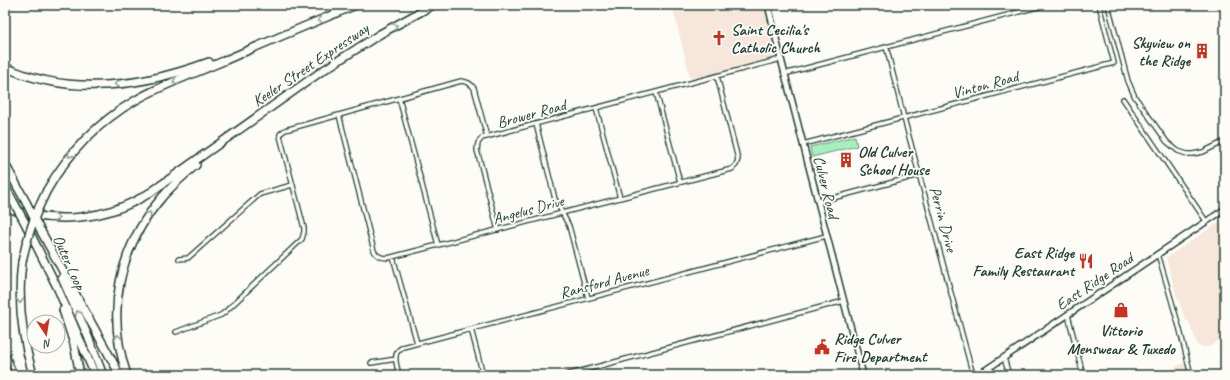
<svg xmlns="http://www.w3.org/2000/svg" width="1230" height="380" font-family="Caveat,sans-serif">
	<rect width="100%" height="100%" fill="#fdfcf7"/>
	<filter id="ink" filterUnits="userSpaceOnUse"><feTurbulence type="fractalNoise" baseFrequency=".025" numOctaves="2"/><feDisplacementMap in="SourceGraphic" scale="8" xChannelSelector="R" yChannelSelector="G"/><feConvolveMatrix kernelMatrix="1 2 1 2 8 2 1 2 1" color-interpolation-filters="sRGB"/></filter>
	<g filter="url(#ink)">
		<path fill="#f6e7da" d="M672,5H763L776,52L775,57L771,60L691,81Z
			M1225,218V336L1209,347H1202L1198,346L1188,320L1186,321L1177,297L1166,258Z
			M1187,361L1191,375H1161Z"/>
		<path fill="#a7efbd" stroke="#639678" d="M855,136L857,146L812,157L810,147Z"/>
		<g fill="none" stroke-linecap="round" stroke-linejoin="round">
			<g stroke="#1f3d34" stroke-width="6">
				<path id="minor" d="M1108,5L1128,81L1135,97L1167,142L1178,151L1187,154H1193L1203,152L1225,141
					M886,46L904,118L973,375
					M784,74L1045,5
					M656,92L680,182
					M399,98L438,245
					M1123,99L1206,221
					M596,108L620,198
					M339,115L374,251C377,257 382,258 388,258L732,169L736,165L738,159L717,76
					M536,124L555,199L569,226L588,298
					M803,144L1114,63L1099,5
					M818,202L920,175
					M498,230L477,150L478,143L482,138L781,59
					M1158,254L1180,330L1191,375
					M393,257L417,343
					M179,259L188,258L260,194L292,185
					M1068,315L1083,375
					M471,329L483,375
					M176,332L221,315L225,312L302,239L304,232V228L280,136V134L285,130L461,81C468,82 470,83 474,88L487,137
					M5,350L15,375
					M1004,358L1009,375
					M371,363L396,359
					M399,375C397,365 391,353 403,347L826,236
					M566,375L844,301"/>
			</g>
			<g stroke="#1f3d34" stroke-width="8">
				<path id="secondary" d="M768,5L781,59L863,375
					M978,375L1225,209"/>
			</g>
			<g stroke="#1f3d34" stroke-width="10">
				<path id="motorway" d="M5,67C70,97 144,86 209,62
					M5,164L27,204
					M5,186L13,201
					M47,190C69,152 98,122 136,100C162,85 191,75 219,63C264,43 310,24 356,5
					M5,207C53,226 108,220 151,192L322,71L380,34L433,5
					M24,221L58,289L95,375
					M37,224L120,375
					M22,262C17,301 22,337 33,375
					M62,278L87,334L103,375
					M63,310L74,344L80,375
					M127,375C105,311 119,247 163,196C173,185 184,175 196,165"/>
			</g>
			<use href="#minor" stroke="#fdfcf7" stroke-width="3.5"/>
			<use href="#secondary" stroke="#fdfcf7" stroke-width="5"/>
			<use href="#motorway" stroke="#fdfcf7" stroke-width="7"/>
			<g stroke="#1f3d34" stroke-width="10" stroke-linecap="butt">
				<path id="motorway-bridge" d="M13,201L24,221
					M27,204L37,224
					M22,262C27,237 35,213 47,190"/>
			</g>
			<use href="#motorway-bridge" stroke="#fdfcf7" stroke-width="7"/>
		</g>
		<defs><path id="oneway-chevron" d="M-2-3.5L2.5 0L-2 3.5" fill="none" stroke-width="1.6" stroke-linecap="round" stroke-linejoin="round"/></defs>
		<g stroke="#8e9c96">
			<use href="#oneway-chevron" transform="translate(320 20) rotate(158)"/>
			<use href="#oneway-chevron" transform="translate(395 26) rotate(-30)"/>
			<use href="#oneway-chevron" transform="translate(175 82) rotate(156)"/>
			<use href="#oneway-chevron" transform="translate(117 84) rotate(174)"/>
			<use href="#oneway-chevron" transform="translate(70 155) rotate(129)"/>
			<use href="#oneway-chevron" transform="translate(149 214) rotate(-54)"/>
			<use href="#oneway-chevron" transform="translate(57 218) rotate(2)"/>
			<use href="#oneway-chevron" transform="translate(20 301) rotate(88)"/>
			<use href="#oneway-chevron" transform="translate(78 313) rotate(-114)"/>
			<use href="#oneway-chevron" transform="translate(118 337) rotate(-97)"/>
		</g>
	</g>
	<defs>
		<g id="church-bare" transform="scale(1.2)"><path d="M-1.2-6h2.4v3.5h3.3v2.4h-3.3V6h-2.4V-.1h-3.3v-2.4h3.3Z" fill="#c8321e" stroke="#fdfcf7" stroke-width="2.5" paint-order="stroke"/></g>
		<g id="building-bare" transform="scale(1.2)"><path d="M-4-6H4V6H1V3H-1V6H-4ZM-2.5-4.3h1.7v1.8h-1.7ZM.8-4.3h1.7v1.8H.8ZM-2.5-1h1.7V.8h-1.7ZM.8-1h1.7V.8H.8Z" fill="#c8321e" stroke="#fdfcf7" stroke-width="2.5" paint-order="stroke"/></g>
		<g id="restaurant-bare" transform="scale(1.2)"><path d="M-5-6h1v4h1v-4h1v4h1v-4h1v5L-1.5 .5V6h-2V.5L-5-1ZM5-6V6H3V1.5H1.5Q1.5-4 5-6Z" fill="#c8321e" stroke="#fdfcf7" stroke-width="2.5" paint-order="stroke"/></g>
		<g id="shop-bare" transform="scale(1.2)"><path d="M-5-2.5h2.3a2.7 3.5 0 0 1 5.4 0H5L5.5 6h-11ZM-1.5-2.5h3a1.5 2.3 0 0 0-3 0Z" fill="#c8321e" stroke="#fdfcf7" stroke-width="2.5" paint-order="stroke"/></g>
		<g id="civic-bare" transform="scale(1.2)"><path d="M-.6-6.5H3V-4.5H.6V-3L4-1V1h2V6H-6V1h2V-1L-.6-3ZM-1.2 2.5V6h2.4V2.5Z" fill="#c8321e" stroke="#fdfcf7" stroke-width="2.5" paint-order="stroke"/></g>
	</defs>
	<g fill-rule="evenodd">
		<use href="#church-bare" x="719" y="38"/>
		<use href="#building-bare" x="1202" y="51"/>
		<use href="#building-bare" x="846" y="160"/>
		<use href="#restaurant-bare" x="1086" y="261"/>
		<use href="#shop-bare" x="1121" y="310"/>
		<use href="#civic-bare" x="822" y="347"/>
	</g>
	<g text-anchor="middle" stroke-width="3.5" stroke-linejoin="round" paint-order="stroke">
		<g font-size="16" font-weight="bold" fill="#1f3d34" stroke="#fdfcf7" text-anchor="start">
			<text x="731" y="35">Saint Cecilia's<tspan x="731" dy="18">Catholic Church</tspan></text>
			<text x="1190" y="48" text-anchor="end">Skyview on<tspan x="1190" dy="18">the Ridge</tspan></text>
			<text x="858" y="157">Old Culver<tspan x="858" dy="18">School House</tspan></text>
			<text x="1074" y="258" text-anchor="end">East Ridge<tspan x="1074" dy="18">Family Restaurant</tspan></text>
			<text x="1121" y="336" text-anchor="middle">Vittorio<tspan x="1121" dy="18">Menswear &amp; Tuxedo</tspan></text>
			<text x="834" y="344">Ridge Culver<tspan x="834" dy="18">Fire Department</tspan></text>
		</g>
		<g font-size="16" fill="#1f3d34" stroke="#fdfcf7">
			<text transform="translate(310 64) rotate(-34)" y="6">Keeler Street Expressway</text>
			<text transform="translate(985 84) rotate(-15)" y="6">Vinton Road</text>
			<text transform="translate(531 113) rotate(-15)" y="6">Brower Road</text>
			<text transform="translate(827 187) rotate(76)" y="6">Culver Road</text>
			<text transform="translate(528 209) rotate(-15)" y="6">Angelus Drive</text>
			<text transform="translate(944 219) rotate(75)" y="6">Perrin Drive</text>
			<text transform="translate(70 262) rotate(66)" y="6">Outer Loop</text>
			<text transform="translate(604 281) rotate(-15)" y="6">Ransford Avenue</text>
			<text transform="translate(1094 281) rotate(-34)" y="6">East Ridge Road</text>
		</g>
	</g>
	<rect width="1230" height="380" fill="none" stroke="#fdfcf7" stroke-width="20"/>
	<rect x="10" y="10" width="1210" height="360" fill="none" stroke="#1f3d34" stroke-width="1.5" filter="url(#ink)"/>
	<g transform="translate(46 334) rotate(168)"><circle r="19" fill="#fdfcf7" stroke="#a4b0a9"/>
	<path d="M0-3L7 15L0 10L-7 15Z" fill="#c8321e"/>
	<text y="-6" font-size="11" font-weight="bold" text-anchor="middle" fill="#1f3d34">N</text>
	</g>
</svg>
